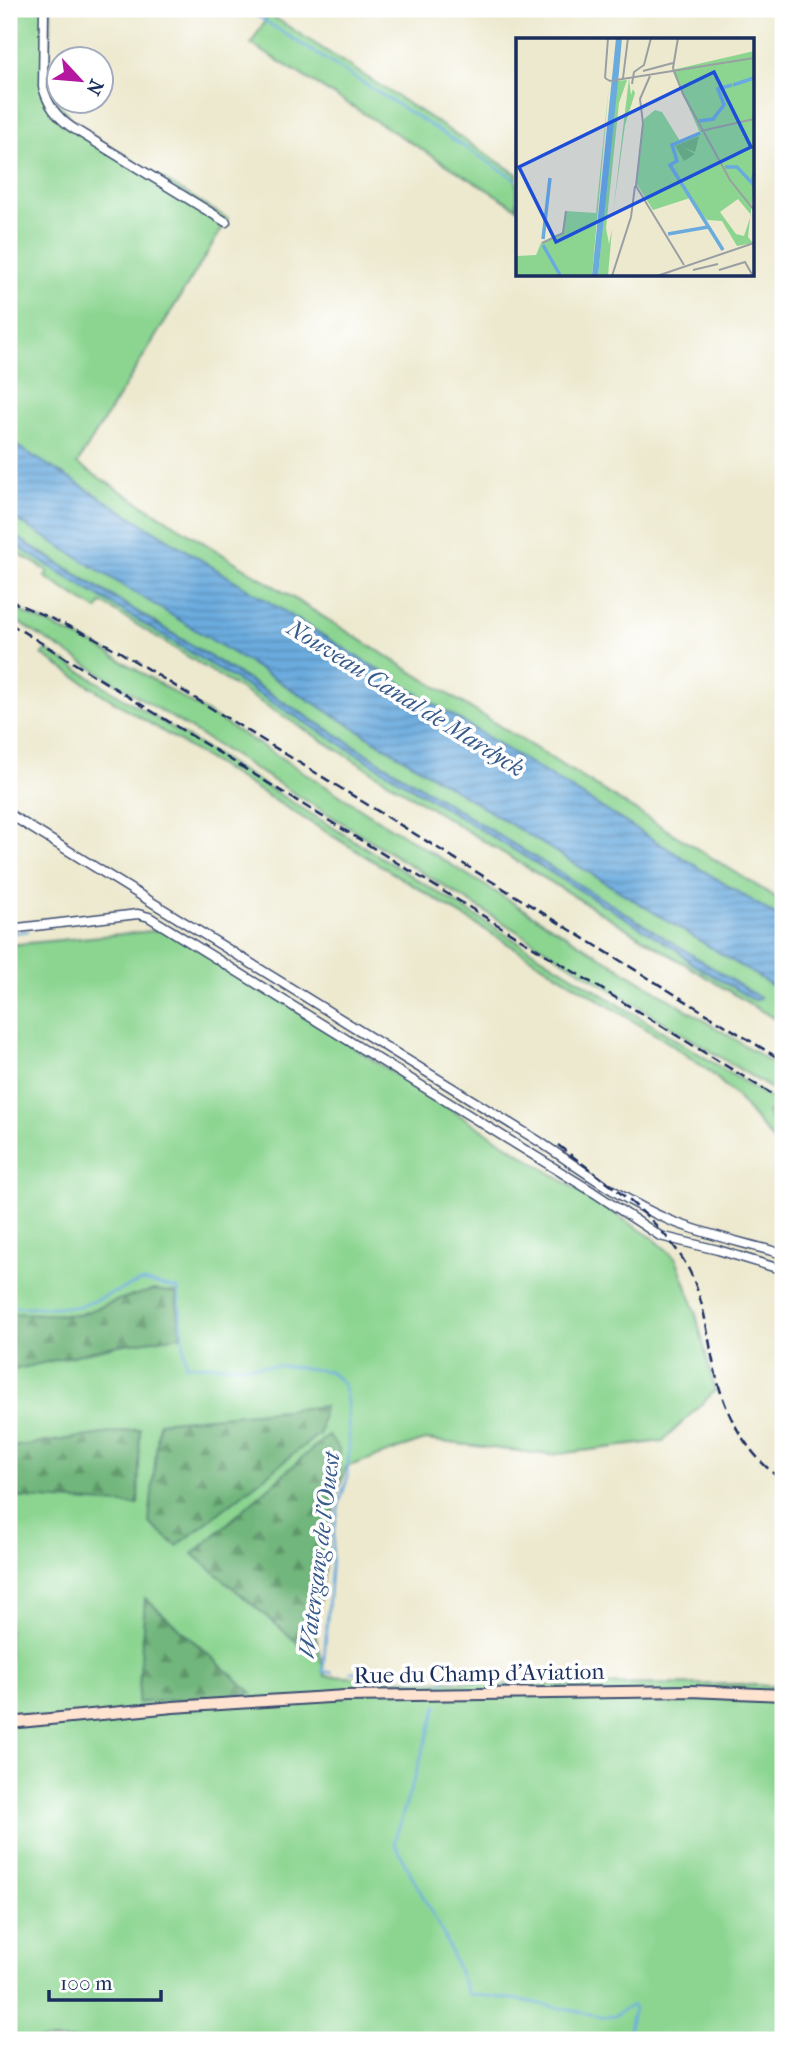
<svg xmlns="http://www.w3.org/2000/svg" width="792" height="2049" font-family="'IM FELL French Canon',serif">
	<defs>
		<pattern id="forest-firs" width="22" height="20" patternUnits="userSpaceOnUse" patternTransform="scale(1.75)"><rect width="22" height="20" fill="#71b67b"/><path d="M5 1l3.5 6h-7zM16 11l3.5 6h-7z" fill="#5c9468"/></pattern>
		<pattern id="water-rules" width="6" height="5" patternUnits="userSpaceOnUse" patternTransform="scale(1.75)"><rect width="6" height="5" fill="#6aabde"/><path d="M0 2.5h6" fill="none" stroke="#568cb7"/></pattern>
	</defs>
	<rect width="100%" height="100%" fill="#fff"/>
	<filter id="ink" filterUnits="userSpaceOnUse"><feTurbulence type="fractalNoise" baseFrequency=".0143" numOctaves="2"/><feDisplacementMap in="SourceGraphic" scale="14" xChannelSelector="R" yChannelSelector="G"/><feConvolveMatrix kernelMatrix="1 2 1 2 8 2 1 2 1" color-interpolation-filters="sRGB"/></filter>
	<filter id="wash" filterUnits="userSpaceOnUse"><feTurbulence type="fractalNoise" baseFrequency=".00686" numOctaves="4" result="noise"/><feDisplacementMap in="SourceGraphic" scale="28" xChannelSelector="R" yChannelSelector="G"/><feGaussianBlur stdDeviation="1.57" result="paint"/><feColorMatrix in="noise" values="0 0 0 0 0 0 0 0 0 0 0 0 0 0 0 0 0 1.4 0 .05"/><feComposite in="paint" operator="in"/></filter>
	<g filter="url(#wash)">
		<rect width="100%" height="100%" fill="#ede9cf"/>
		<path fill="#8cd591" stroke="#548278" stroke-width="2" d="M9,9H51L49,56L52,95L77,126L228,219L77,464L783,902V920L9,441Z
			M269,14L517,174V208L251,44Z
			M9,515L783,992V1024L469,832L102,603L97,610L45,577L48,571L9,548V541L627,919L677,950L690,962L752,999L758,1000L759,998L659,934L9,532Z
			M15,609L97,646L275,754L385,824L736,1040L783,1070V1096L16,621Z
			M46,650L783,1106V1123L774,1110L767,1112L783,1137V1153L738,1098L709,1071L666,1041L102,694L42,655Z
			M173,929L381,1065L653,1238L676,1258L695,1310L715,1391L663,1441L550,1455L425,1440L346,1467L327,1524L315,1633L325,1676L531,1685L741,1684L783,1687V2040H9V945Z"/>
		<path fill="url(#forest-firs)" stroke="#46726c" stroke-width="2" d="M154,1290L176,1293L181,1336L119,1345L9,1371V1313L78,1315L121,1299Z
			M324,1406L320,1433L177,1546L149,1523L159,1422Z
			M140,1429L138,1505L9,1497V1447Z
			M328,1435L339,1449V1475L312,1655L193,1554Z
			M145,1598L252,1693L138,1703Z"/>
		<path fill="url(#water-rules)" stroke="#426d9e" stroke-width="2" d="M9,441L783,920V992L9,515Z
			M9,533L659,934L760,998L758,1000L752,999L690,962L677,950L627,919L23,550L9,541Z"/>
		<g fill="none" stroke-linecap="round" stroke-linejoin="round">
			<path stroke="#6aabde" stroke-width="2.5" d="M246,9L517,180
				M9,933L28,931
				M9,1307H79L142,1281L178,1289L186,1365L285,1366L329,1371L343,1383L347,1401L349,1443L347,1479L339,1504L334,1534L323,1672H332
				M351,1672H443L446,1675L443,1685
				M437,1706L394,1842L444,1936L468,1994L520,2000L605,2017L614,2016L632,2005L634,2008L626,2040"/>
		</g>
	</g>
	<g filter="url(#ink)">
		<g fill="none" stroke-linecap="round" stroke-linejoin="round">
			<g stroke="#3a4b6f" stroke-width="11">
				<path id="street" d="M44,9L43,87C48,105 56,116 71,127L226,222
					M9,814L540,1142C582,1170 622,1200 669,1220C705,1235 746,1243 783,1254
					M9,929L138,914L149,917L593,1192L660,1236L718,1250L783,1270"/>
			</g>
			<g stroke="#3a4b6f" stroke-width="14">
				<path id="secondary" d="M9,1723L173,1707L345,1696L690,1691L783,1695"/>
			</g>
			<use href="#street" stroke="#fff" stroke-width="8"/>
			<use href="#secondary" stroke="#fee3d1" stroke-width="10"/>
			<path stroke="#1b2f5e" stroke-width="2.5" stroke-dasharray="10 5" stroke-linecap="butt" d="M9,600L93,637L120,652L783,1061
				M9,623L783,1101
				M558,1145C603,1181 660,1216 688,1268C704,1299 707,1332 714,1366C723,1411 745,1453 783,1481"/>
		</g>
	</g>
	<g text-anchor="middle" stroke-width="7" stroke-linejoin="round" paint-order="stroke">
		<g font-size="23" fill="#1b2f5e" stroke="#fff">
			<text transform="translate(479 1673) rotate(-1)" y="8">Rue du Champ d'Aviation</text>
		</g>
		<g font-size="24" font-style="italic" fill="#375a8b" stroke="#fff">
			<text transform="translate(406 698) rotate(32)" y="8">Nouveau Canal de Mardyck</text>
			<text transform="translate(319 1555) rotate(-83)" y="8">Watergang de l'Ouest</text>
		</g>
	</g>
	<g transform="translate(516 38)">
		<rect width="238" height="238" fill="#ede9cf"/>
		<path d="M238,13V146L232,199L237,205L221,208L206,183L191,182L174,160L137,172L120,145L128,81L139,72L146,74L164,103L184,95L156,32ZM222,161L235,177L228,198L220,196L204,174ZM113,40L115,57L117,51L119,55L109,87L97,175ZM111,42L103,65L90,190L93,206L96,191L92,238H82L101,43ZM93,47L76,238H0V218L20,217L25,205L46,195L50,173L80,175Z" fill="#8cd591" fill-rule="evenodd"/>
		<path d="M183,98L179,114L167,109L179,116L168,123L159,108Z" fill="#71b67b"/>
		<path d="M100,0H106L103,34L82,238H76Z" fill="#6aabde"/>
		<path fill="none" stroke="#6aabde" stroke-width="3.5" d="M217,47L238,40M183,83L197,81L208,67L202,51L216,47M184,95L156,107L161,123L154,127L207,212M209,129H221L236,145L238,136M152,196L192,189M27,201L34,140M27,207L44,237"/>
		<path fill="none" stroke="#999fa2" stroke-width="2" d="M162,0L157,30L167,56L214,142L238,172M127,33L157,25M134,38L124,61L127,85L120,148L168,227M89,40L94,43L238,20M89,40L92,0M107,40L112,0M116,46L118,34L128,27L135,0M185,93L238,81M26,205L47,195L50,173M177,232L202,226M203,232L229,224L237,238M96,238L115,179L119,148M141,238L238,205V161"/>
		<path fill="#1d4ed8" fill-opacity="0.15" stroke="#1d4ed8" stroke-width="3.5" d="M198,34L235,109L40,204L3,129Z"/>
		<rect width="238" height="238" fill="none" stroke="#1b2f5e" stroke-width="3.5"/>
	</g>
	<rect width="792" height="2049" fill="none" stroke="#fff" stroke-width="35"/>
	<g transform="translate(80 80) rotate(116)"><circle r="33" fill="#ffffff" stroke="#a4acbf" stroke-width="2"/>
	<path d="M0-5L12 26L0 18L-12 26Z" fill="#b5179e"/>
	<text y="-10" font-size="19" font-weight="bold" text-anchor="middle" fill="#1b2f5e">N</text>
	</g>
	<path d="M49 1990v10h112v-10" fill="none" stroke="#1b2f5e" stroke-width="3.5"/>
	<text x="60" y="1990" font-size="21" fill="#1b2f5e" stroke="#ffffff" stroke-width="5" paint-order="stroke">100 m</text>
</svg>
